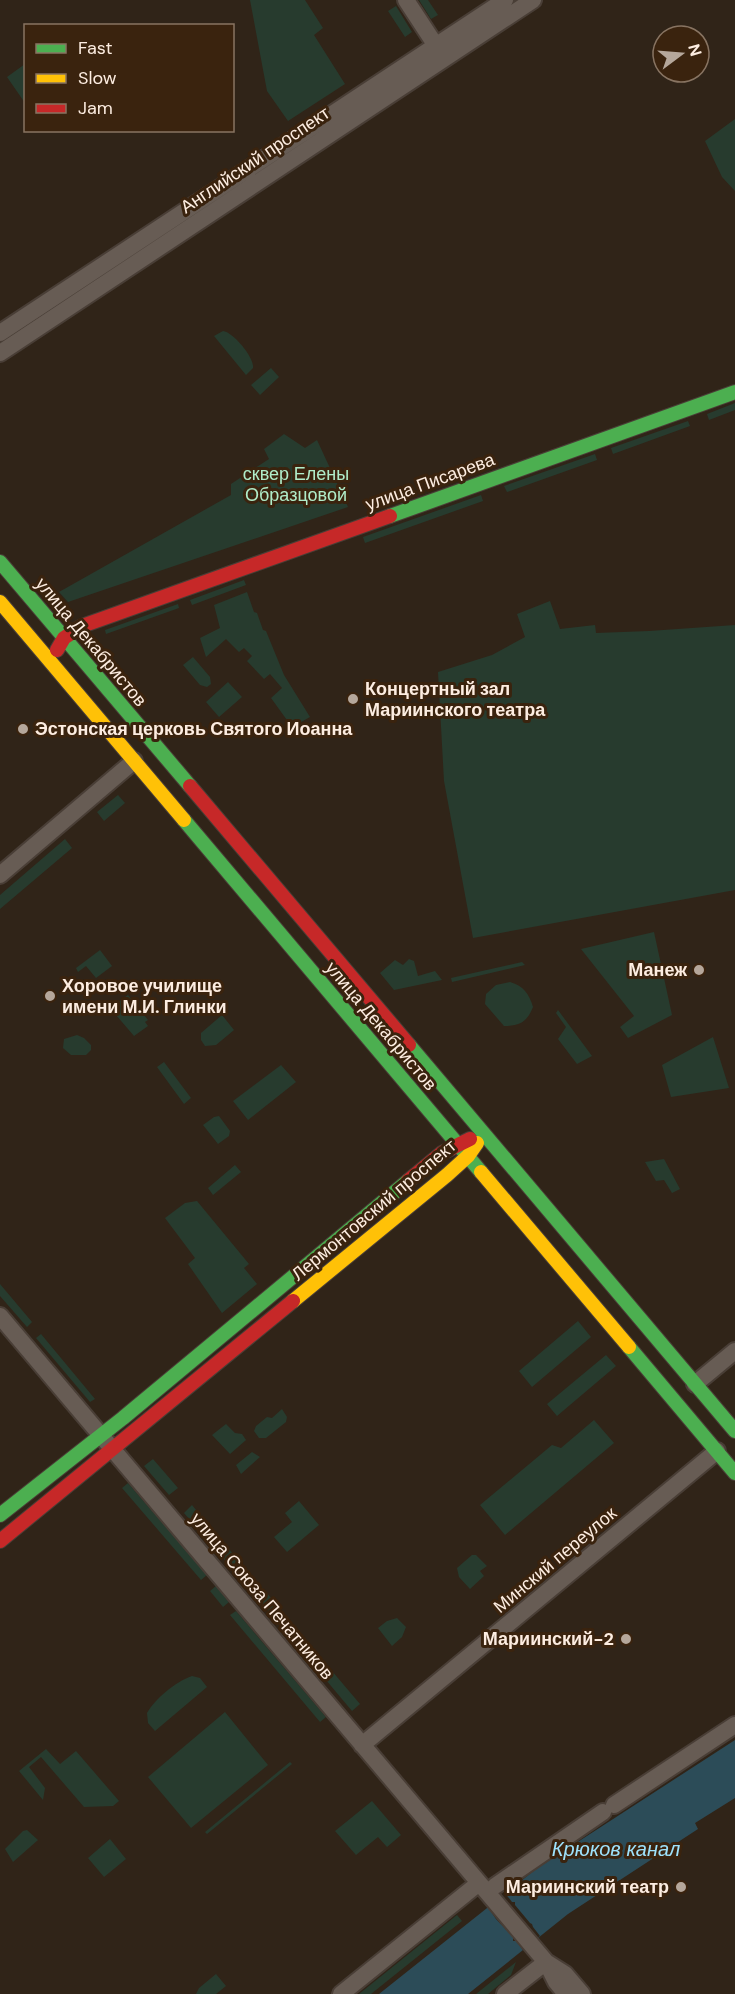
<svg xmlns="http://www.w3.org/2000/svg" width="735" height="1994" font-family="'DM Sans',sans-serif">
	<rect width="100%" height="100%" fill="#302418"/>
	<path fill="#273b2e" d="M250,0H305L323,28L314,35L345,84L288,121L267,91Z
		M419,0H428L438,15L431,19Z
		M396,6L412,32L405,37L388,11Z
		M25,64V103L7,77Z
		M735,119V191L722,177L705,141Z
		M223,331C233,332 255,358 253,368L246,375L214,336Z
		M271,368L279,377L260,395L251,385Z
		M735,403V410L709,420L707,414Z
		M688,421L690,426L613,454L611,448Z
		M284,434L305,448L317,440L348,507L68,602L59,592L231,495V484L269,459L264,449Z
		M595,454L597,460L507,492L504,486Z
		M481,495L483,501L365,543L363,537Z
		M244,580L246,585L192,605L190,600Z
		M247,592L254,612L257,613L263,630L266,631L284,675L310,717L292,727L271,698L282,688L270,674L264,679L247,661L252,656L244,648L239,652L226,639L206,657L200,638L220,628L214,605Z
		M550,601L560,629L595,625L596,633L649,631L735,625V890L473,938L444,781L438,672L492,655L525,637L517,614Z
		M178,604L179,608L106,634L105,630Z
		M193,657L210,677L211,684L207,687L200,685L183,665Z
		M228,682L242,697L219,717L206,702Z
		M118,795L125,803L104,821L97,812Z
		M65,839L72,848L0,909V895Z
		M654,932L672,1015L628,1038L620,1027L634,1016L581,949Z
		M100,950L112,966L96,978L86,966L78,972L76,968Z
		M409,959L414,961L418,976L435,971L442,980L394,990L380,973L395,960L403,965Z
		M522,962L525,965L452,982L451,978Z
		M510,982C524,986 529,994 533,1007C527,1022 520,1026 504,1026L485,1004L486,994L496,985Z
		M128,995L148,1020L145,1022L148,1026L134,1036L110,1008Z
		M558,1010L592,1056L577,1064L558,1039L566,1027L556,1013Z
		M222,1015L234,1030L216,1045L205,1046L201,1040V1033Z
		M77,1035L84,1038L91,1045V1050L86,1055H71L63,1048L64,1039Z
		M713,1037L729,1088L671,1097L662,1065Z
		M164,1062L191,1098L184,1104L157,1067Z
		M281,1065L296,1082L248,1120L233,1101Z
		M219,1116L230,1131L229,1136L218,1144L203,1125L214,1117Z
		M664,1159L680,1189L672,1193L664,1180L656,1181L645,1162Z
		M235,1165L241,1172L213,1195L208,1188Z
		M197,1201L249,1264L244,1268L257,1284L222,1313L188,1264L195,1258L165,1218L185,1203Z
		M0,1284L32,1322L27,1327L0,1296Z
		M578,1321L591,1337L532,1387L519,1371Z
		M41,1334L95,1399L90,1402L36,1338Z
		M606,1355L616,1366L557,1416L547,1404Z
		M282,1409L287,1417L286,1422L266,1438H259L254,1431L256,1426L267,1417L272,1418Z
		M594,1420L614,1443L505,1535L480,1505L552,1445L561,1448Z
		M226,1424L235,1433L242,1434L246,1440L230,1454L212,1435Z
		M252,1452L260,1457L241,1474L236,1465Z
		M153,1459L178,1488L169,1495L144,1466Z
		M128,1483L207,1575L201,1580L122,1488Z
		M299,1501L319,1525L287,1552L274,1537L292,1522L285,1513Z
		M192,1505L205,1521L197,1528L184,1513Z
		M216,1534L278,1606L270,1613L208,1541Z
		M472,1555H476L487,1566L480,1571L484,1576L470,1589L459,1577L457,1568Z
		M216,1586L229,1602L223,1607L210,1591Z
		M236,1611L326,1717L320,1722L230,1615Z
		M287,1618L360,1704L352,1711L279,1624Z
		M397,1618L406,1627L402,1637L392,1646L378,1628L387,1621Z
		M192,1676L200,1678L207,1687L155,1731L148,1723L147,1713C156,1698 175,1682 192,1676Z
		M225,1712L268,1765L191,1828L148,1777Z
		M46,1749L60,1764L76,1751L119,1801L113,1806L84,1807L41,1757L29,1767L45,1788L43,1800L19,1771Z
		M290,1762L292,1764L207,1834L205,1832Z
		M372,1801L401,1835L387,1847L378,1837L356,1855L335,1831Z
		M27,1830L38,1840L13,1862L5,1849L23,1831Z
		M110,1839L126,1859L104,1877L88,1858Z
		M457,1915L462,1921L371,1994H359Z
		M516,1962L511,1975L488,1994H476Z
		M216,1974L226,1986L216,1994H196L199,1988Z"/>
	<path fill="#2c4c58" d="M735,1740V1798L695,1823L698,1829L568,1914L468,1994H379L536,1869Z"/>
	<path fill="#302418" d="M505,1893L512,1902H515V1905L530,1923L532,1924L533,1927L540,1936L523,1950L516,1941H513V1937L496,1919L488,1907Z"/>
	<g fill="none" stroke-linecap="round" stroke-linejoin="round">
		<g stroke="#493e36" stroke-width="20">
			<path id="street" d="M406,0L442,55
				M0,333L505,0
				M0,353L533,0
				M0,875L134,761
				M0,1316L546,1962L556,1982L566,1994
				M695,1384L735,1351
				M362,1745L717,1451
				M614,1805L735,1725
				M495,1886L603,1812
				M546,1962L565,1974L582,1994
				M341,1994L479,1883
				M505,1994L546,1962"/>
		</g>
		<g stroke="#493e36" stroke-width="16">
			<path id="fast" d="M390,516L735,392
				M0,562L190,786
				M184,820L481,1172
				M409,1045L735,1431
				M629,1347L735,1473
				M0,1515L123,1418L408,1181"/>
		</g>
		<g stroke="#493e36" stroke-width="16">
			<path id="slow" d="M0,602L184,820
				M481,1172L629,1347
				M293,1301L447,1175L468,1156L477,1143"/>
		</g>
		<g stroke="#493e36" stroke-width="16">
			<path id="jam" d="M57,650L64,638L82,626L390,516
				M190,786L409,1045
				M408,1181L442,1153L470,1139
				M0,1541L293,1301"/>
		</g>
		<use href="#street" stroke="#675c54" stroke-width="16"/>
		<use href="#fast" stroke="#4caf50" stroke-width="14"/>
		<use href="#slow" stroke="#ffc107" stroke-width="14"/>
		<use href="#jam" stroke="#c62828" stroke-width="14"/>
	</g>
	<g fill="#b5a79b" stroke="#3a230e" stroke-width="2">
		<circle cx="353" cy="699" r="6"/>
		<circle cx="23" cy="729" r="6"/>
		<circle cx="699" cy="970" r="6"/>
		<circle cx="50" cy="996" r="6"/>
		<circle cx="626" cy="1639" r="6"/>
		<circle cx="681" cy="1887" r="6"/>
	</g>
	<g text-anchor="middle" stroke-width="6" stroke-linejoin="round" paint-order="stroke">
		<g font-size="18" fill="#fdede1" stroke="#3a230e">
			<text transform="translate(255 160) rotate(-34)" y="6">Английский проспект</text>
			<text transform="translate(430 482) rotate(-20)" y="6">улица Писарева</text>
			<text transform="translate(91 642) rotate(50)" y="6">улица Декабристов</text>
			<text transform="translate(381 1026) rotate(50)" y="6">улица Декабристов</text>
			<text transform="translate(374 1210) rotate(-40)" y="6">Лермонтовский проспект</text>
			<text transform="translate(555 1560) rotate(-40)" y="6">Минский переулок</text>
			<text transform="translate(262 1596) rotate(50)" y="6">улица Союза Печатников</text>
		</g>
		<g font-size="18" fill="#b0ecc9" stroke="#3a230e">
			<text x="296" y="480">сквер Елены<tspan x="296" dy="21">Образцовой</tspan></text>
		</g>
		<g font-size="18" font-weight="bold" fill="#fdede1" stroke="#3a230e" text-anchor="start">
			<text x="365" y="695">Концертный зал<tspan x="365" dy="21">Мариинского театра</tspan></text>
			<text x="35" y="735">Эстонская церковь Святого Иоанна</text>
			<text x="687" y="976" text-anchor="end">Манеж</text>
			<text x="62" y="992">Хоровое училище<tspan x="62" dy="21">имени М.И. Глинки</tspan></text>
			<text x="614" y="1645" text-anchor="end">Мариинский-2</text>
			<text x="669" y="1893" text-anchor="end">Мариинский театр</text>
		</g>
		<g font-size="20" font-style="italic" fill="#9ee2fc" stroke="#3a230e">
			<text x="616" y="1856">Крюков канал</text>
		</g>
	</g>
	<rect x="24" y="24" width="210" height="108" fill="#3a230e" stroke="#887462" stroke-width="1.5"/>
	<rect x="36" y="44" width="30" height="9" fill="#4caf50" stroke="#887462" stroke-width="1.5"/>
	<text x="78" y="54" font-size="18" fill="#fdede1">Fast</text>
	<rect x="36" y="74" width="30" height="9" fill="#ffc107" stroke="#887462" stroke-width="1.5"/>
	<text x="78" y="84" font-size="18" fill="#fdede1">Slow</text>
	<rect x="36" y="104" width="30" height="9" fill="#c62828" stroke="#887462" stroke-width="1.5"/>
	<text x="78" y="114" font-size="18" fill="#fdede1">Jam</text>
	<g transform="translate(681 54) rotate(74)"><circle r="28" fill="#3a230e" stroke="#887462" stroke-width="1.5"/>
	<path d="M0-4.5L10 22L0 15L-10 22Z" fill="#b5a79b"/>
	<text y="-9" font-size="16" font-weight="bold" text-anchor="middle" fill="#fdede1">N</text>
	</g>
</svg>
